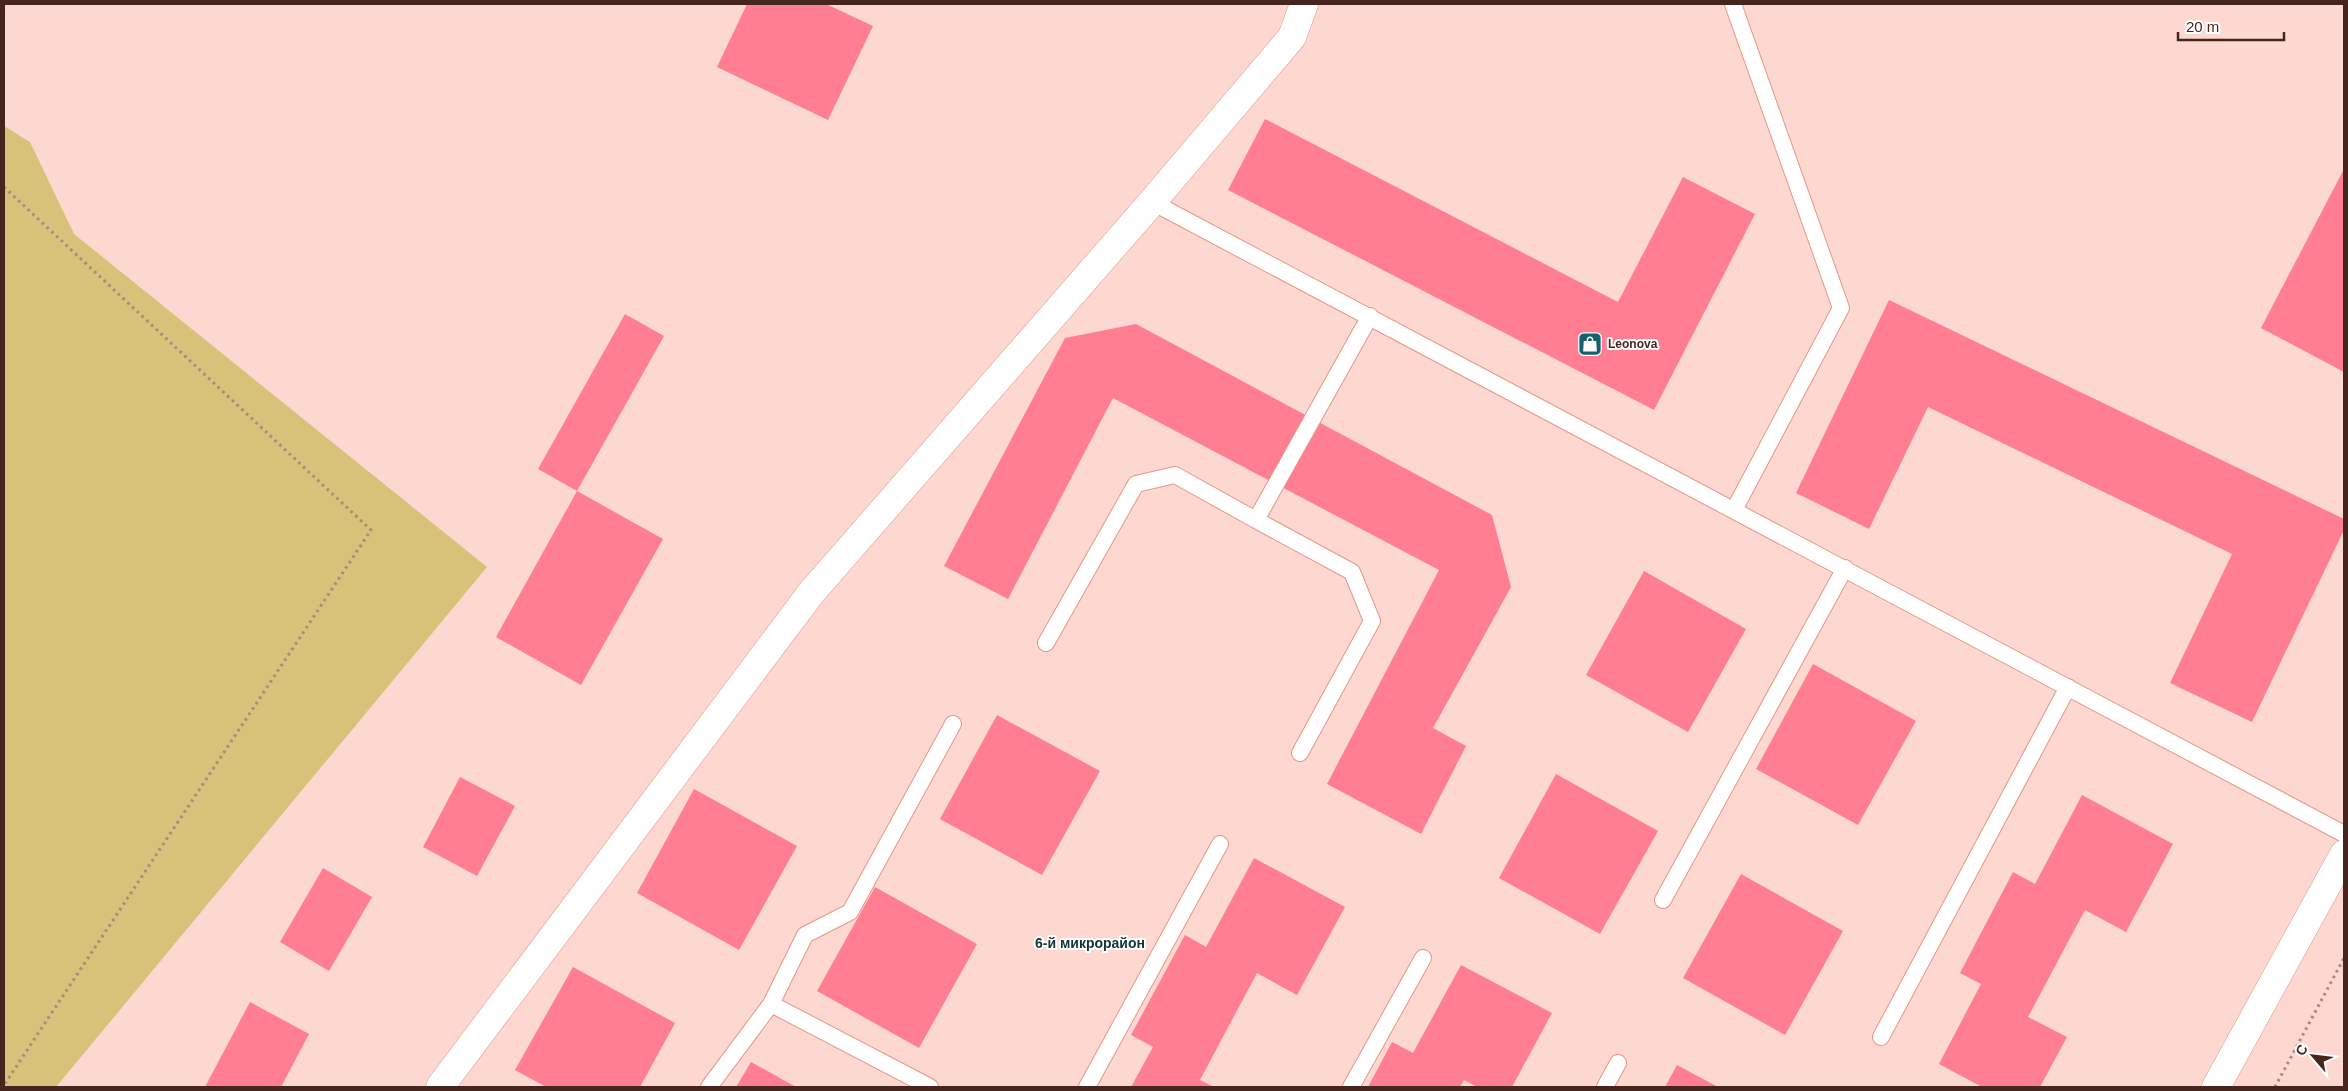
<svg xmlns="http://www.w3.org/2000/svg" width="2348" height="1091" font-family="Helvetica,sans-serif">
	<rect width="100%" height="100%" fill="#fcd8d1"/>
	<path fill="#d8c179" d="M4,126L30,142L74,234L487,567L56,1087H4Z"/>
	<path fill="#ff7e92" d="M747,4H826L873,26L828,120L717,67Z
		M1265,119L1618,302L1683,177L1755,214L1654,410L1228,190Z
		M2344,169V372L2261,328Z
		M1889,300L2344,519V530L2252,722L2170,683L2232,554L1928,407L1869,529L1796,493Z
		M625,314L664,336L577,491L663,539L581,685L496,637L577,491L538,469Z
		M1136,324L1492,515L1511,587L1433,728L1466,746L1421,834L1327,784L1439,570L1113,398L1008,599L944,566L1065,338Z
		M1644,571L1746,629L1688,732L1586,675Z
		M1813,664L1916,721L1858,825L1756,769Z
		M997,715L1100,771L1042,875L940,819Z
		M1556,774L1658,831L1600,934L1499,878Z
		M460,777L515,806L477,876L423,847Z
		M694,789L797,846L739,950L637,893Z
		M2082,795L2173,844L2126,932L2085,910L2028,1017L2067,1037L2040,1087H1982L1939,1064L1981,984L1960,973L2013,872L2035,884Z
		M1254,858L1345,907L1297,995L1257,973L1200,1080L1214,1087H1131L1153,1047L1131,1035L1185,935L1206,947Z
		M323,868L372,897L329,971L280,942Z
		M1741,874L1843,931L1785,1035L1683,978Z
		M875,887L977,944L919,1048L817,991Z
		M1461,965L1552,1013L1512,1087H1477L1464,1080L1460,1087H1368L1392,1042L1413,1053Z
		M573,967L675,1023L640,1087H546L515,1070Z
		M250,1002L309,1034L281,1087H205Z
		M751,1062L796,1087H736Z
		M1677,1065L1718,1087H1665Z"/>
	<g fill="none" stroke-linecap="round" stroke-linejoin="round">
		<g stroke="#e99585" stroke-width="18">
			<path id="lane" d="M1733,4L1841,308L1734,510
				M1152,202L2344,834
				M1256,520L1352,572L1372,621L1300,753
				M1046,643L1136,484L1175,475L1256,520L1370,316
				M1663,900L1845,568
				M771,1004L805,935L850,912L953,724
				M1881,1037L2068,687
				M709,1087L771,1004L930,1087
				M1087,1087L1220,844
				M1351,1087L1423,958
				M1605,1087L1618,1063"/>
		</g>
		<g stroke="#e99585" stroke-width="29">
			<path id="street" d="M440,1087L811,593L1152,202L1292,37L1304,4"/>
		</g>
		<g stroke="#e99585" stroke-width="29">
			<path id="secondary" d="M2216,1087L2344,854"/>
		</g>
		<path stroke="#aa8780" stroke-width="3" stroke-dasharray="2.5 4" stroke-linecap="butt" d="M4,187L371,530L4,1085
			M2275,1087L2344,958"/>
		<use href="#lane" stroke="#fff" stroke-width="16"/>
		<use href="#street" stroke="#fff" stroke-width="28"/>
		<use href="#secondary" stroke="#fff" stroke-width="28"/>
	</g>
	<defs>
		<g id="shop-square" transform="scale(1.25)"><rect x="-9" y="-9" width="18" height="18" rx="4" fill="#16616e" stroke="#fff"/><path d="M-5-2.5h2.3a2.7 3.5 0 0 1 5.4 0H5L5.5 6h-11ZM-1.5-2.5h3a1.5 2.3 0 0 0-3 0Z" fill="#fff"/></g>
	</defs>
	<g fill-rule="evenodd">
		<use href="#shop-square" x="1590" y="344"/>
	</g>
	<g text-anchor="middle" stroke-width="4" stroke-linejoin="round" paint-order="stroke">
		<g font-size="12" font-weight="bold" fill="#47251f" stroke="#fff" text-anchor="start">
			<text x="1608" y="348">Leonova</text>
		</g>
		<g font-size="14" font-weight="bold" fill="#13343a" stroke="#fff">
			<text x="1090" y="948">6-й микрорайон</text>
		</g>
	</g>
	<rect width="2348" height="1091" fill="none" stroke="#47251f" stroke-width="10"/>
	<g transform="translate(2313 1056) rotate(298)" stroke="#ffffff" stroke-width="4" paint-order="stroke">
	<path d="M0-4L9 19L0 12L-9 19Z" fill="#47251f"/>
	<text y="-8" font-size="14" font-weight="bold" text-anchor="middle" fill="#47251f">С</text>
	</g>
	<path d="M2178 32v8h106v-8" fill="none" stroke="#47251f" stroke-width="2.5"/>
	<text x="2186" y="32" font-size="15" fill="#47251f" stroke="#ffffff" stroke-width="4" paint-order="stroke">20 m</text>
</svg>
